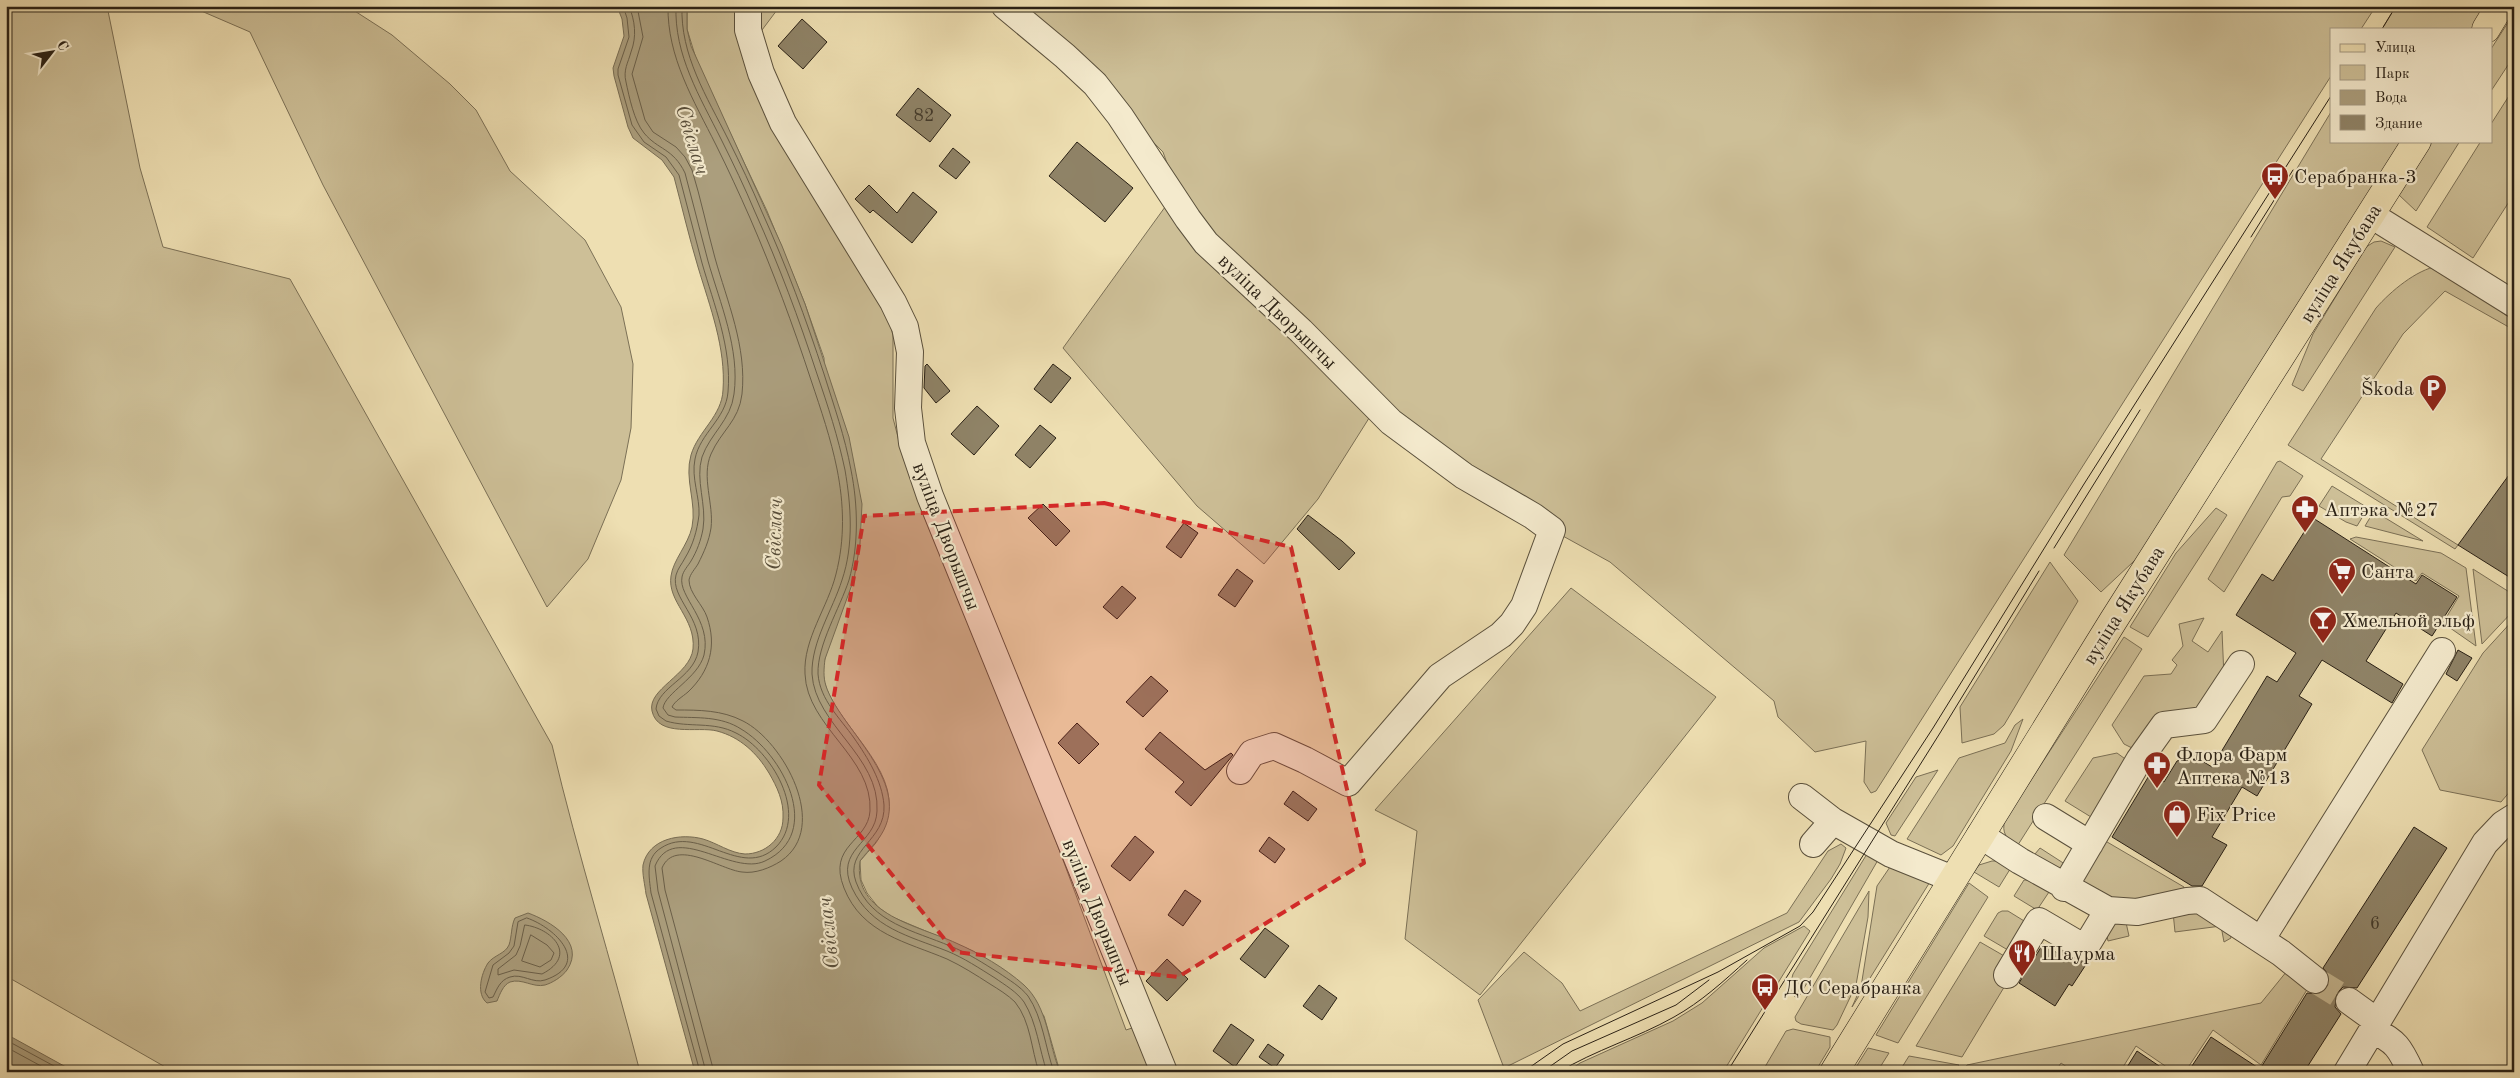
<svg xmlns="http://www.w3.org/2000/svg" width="2520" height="1078" font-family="'Old Standard TT',serif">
	<rect width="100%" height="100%" fill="#eedfb2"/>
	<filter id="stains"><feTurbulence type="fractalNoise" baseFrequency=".004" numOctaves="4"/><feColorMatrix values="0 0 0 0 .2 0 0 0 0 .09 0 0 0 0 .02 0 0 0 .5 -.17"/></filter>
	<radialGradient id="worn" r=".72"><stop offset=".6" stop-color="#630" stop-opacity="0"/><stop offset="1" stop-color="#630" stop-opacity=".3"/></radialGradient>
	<path fill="#cdbf97" stroke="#7b7056" d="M6,6H107L140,168L163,247L290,279L552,745C578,855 612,963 640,1072H174L6,976Z
		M198,6H347L392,35L450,84L476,110L510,171L585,240L621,307L633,364L631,428L621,480L588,559L547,607L323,185L250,32L199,10Z
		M687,6H780L750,46L884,302L893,335V418L899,441L909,471L986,652L1126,1030L1138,1026L1155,1072H1060L1044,1016L1011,975L973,951L890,916L878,907L867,893L861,880L860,861C865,855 870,850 875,844C881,837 888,817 889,808C893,759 824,714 823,672C823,662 827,652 830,642L824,358L805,304L767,211L698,65L687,29Z
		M1007,6H2376L2361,29H2331V76L1876,791L1871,793L1864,782L1866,741L1815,752L1778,717L1774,701L1610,562L1552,530L1371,415L1318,499L1264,564L1197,506L1063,348L1173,196L1182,205L1163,152L1068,56Z
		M2396,6H2486L2471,29H2382Z
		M2514,13V56L2491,91V49Z
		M2514,88V194L2473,258L2427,227L2481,141H2491V124Z
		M2331,112V141H2401L2148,548L2101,592L2064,555Z
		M2433,141H2460L2416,211L2399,195Z
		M2381,241L2395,247L2303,391L2292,385L2313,334L2366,247L2374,242Z
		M2438,266L2514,321V330L2445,291L2403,334L2321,459L2458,545L2455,549L2288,445L2376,308C2391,291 2416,270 2438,266Z
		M2280,461L2303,476L2290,496L2282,497L2224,592L2208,579L2277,462Z
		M2332,486L2368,508L2357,526L2346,522L2319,506Z
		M2216,508L2227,515L2148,637L2130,627L2176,553Z
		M2374,511L2423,541L2365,526Z
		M2356,537L2441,553L2466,568L2476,646L2443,623L2459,596L2422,573L2416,581L2350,539Z
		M2050,562L2078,601L2004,725L1994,734L1962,743L1960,707Z
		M2473,569L2514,595V610L2482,644Z
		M1571,588L1716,697L1480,995L1405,939L1417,831L1375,810Z
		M2204,618L2192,641L2208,652L2222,631L2224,677L2206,708L2134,749L2124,744L2112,725L2144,676L2171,674L2177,665L2172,660L2183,646L2179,624Z
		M2514,619L2512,789L2501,802L2440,790L2422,750L2483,653Z
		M2124,637L2142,649L2016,848C2007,838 2001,833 2005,820Z
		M2023,719L2011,751L1953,846L1941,855L1907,839L1959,758L2005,743L2015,725Z
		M2117,753L2128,761L2091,817L2065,801L2093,758Z
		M1938,770L1895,836L1891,835L1886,823L1916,777Z
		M2102,839L2184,887L2182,895L2123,908L2081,880Z
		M1841,844L1846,848L1840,864L1831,879L1799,922L1504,1068L1478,1000L1524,952L1562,983L1580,1011L1787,913L1828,851Z
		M2040,848L2071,868L2066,876L2035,861V854Z
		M1870,849L1878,860L1800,995L1795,997L1789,989L1793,974Z
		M1992,861H1999L2012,866L1999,887L1974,872L1979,865Z
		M1892,864L1933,877L1852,1007L1861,987L1877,886Z
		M2024,880H2030L2049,892L2037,910L2014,896Z
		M1969,883L1988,897L1898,1043L1876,1035Z
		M1869,891L1868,917L1856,985L1837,1025L1833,1030L1801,1024L1796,1021L1795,1017Z
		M2194,910L2218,921L2230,932L2231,938L2224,942L2221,926L2175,932L2173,912Z
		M2002,911H2008L2029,924L2013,953L1984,936L1998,913Z
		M2125,918L2129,936L2108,941L2106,931L2107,923Z
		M1804,926L1810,931L1723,1072H1567L1580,1063L1673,1021L1702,1003L1764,948Z
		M1980,942L2006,957V984L1962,1057L1916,1046Z
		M2287,971L2308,988L2261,1065L2213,1030L2185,1072H2174L2136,1046L2120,1072H2074L2061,1063L2055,1072H1963L1967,1065L2261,1003Z
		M1793,1029L1830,1037V1047L1815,1072H1762L1786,1031Z
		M1868,1048L1889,1053L1877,1072H1853Z
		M1909,1056L1959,1065L1954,1072H1899Z"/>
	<path fill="#ab9e7d" stroke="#776c53" d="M617,6H687V29L691,46L782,246L805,304L849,437L862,504L860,544L854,579L825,659C824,668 823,677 826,686C839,726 905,776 886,825C881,839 869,849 860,861C852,915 920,926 956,943C979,953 1005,968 1024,985C1048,1007 1048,1043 1060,1072H695L646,894C645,885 642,874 643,865C649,838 681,833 703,839C717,843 730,853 745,854C765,854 783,839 783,818C784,801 777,787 769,773C757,753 740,737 717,731C698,726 658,738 652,711C647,689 690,675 693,649C696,618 667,602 671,576C673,560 688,545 692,527C697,503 684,479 691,455C698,431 722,416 723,390C726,348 710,307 698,267C689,237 682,207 674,177L662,160L633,138L628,127L614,76L613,68L624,36L622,19Z
		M528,913C550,921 586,942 567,970C562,977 552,983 545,985C533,988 522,978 510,982C503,985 500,994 497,1001L487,1003C476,994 481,974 488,963C494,955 505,954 509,945C512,936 511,926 515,918Z
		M6,1034L75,1072H6Z"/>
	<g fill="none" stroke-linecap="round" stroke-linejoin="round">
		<path stroke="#6a5f49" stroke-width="1" d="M623,6L627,18L629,37L618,69V75L632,125L644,142L666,157L679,175C687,204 694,234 702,263C714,305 732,348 728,392C726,419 700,433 695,459C691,478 700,497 699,515C697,531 693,545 685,558C682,564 678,568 676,575C670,598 704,618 698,652C693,678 658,687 656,709L659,716L666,721C689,728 713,721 736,733C771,750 809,814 776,847C741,881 699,823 661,848C645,858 649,876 651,893L700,1072
			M629,6C635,21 637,36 631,52C628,63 623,70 626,82C629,96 634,121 644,133C658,150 673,148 685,173C693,202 700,232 708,261C720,303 740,349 734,394C731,420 710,434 702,457C695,480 707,505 703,529C701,540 697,551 691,561C688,566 683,571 682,577C678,597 712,620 704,655C698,678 665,693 663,708L668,715L675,717C697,718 721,716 741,729C782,753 825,833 765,861C732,877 674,820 655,866L658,891L706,1072
			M637,6L643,37L632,74L645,120L653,132L676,147L685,157L692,170C701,199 707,229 715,258C727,301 747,347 742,394C739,421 721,431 711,454C701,477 714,504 711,528C709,541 704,552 698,564C695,569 690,574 689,580C689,593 703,605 707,617C717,646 710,671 688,692C682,697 675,701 672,707L676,710C699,710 722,710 743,721C783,741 831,827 781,861C770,868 755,874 742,872C721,870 675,837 662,868L665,890L714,1072
			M668,6C667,57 694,101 716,145C728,169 739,193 750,218C773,271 793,325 811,380C821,410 831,439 837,469C844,504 845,539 836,574C828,607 803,639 805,674C807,727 873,757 870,811C868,842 827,845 844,888C862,934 907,942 947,959C962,966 976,975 990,984C998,989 1008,995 1015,1002C1031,1022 1031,1049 1039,1072
			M676,6C674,55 700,97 721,139C733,163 745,188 755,212C779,265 799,319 817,374C828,406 838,437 845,470C851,505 854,545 842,580C833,609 811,642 812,674C815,725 880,756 877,811C876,844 834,849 852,888C871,928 909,936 947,951C964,958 979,968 995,978C1005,985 1017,992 1024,1002C1037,1023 1039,1049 1047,1072
			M682,6C680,55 707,97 728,139C740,163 752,188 762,212C786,265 806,319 824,374C834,406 845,437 851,470C858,505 859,545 849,580C840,608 817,645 818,674C820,700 840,718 854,738C868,758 882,781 884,805C886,841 844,849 856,882C871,923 915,931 950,946C968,953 983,963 999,973C1009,980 1020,986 1028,996C1043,1018 1045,1047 1054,1072
			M527,918C556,928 592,964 545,980C533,984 522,973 510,977C500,980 497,989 493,997L489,998L485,992L493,965L509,953L514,946L518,922Z
			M525,925C551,928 579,955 542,974L514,970L498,975V969L516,955L520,946Z
			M531,935L547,945L554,953L551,960L540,967L522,961Z
			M6,1040L65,1072
			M6,1047L52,1072"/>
	</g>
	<path fill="#8f8367" stroke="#292015" d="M802,19L827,42L803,69L778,46Z
		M918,88L951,115L930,142L896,115Z
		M1077,142L1133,188L1105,222L1049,176Z
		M953,148L970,162L956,179L939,166Z
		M869,185L897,213L913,192L937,212L912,243L873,210L870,213L855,199Z
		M927,364L950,391L936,403L924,388L925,366Z
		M1053,364L1071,378L1051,403L1034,389Z
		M977,406L999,426L974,455L951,434Z
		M1040,425L1056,438L1030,468L1015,455Z
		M2514,468V580L2458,545Z
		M1043,504L1070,531L1056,546L1028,518Z
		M1308,515L1342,541L1355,553L1339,570L1297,529Z
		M2313,518L2416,584L2422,575L2457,597L2432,636L2396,613L2366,661L2403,684L2392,703L2322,660L2299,696L2312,704L2257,796L2242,787L2212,837L2227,845L2202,886H2192L2112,837L2150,774L2164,782L2177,761L2194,756L2212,767L2267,676L2277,682L2296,653L2236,615L2262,574L2273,581Z
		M1184,523L1198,533L1181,558L1166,547Z
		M1237,569L1253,581L1235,607L1218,595Z
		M1122,586L1136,598L1117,619L1103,607Z
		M2458,650L2472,658L2457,681L2446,674Z
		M1151,676L1168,691L1143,717L1126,702Z
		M1077,723L1099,744L1079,764L1058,743Z
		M1160,732L1205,770L1231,753L1233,755L1191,806L1175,792L1184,782L1145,749Z
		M1293,791L1317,809L1308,821L1284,804Z
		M2414,827L2447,848L2357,988L2343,987L2337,993L2335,1007L2341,1014L2304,1072H2188L2211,1037L2260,1069L2307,993L2320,994L2327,989L2329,975L2323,968Z
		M1135,836L1154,852L1130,881L1111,866Z
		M1269,837L1285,849L1275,863L1259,851Z
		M1185,890L1201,901L1183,926L1168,915Z
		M1265,928L1289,946L1265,978L1240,959Z
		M2043,944L2059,954L2061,951L2077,961L2087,963L2072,986L2069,984L2055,1006L2019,983Z
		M1167,959L1188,979L1167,1001L1146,981Z
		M1319,985L1337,998L1322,1020L1303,1006Z
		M1231,1024L1254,1040L1235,1067L1213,1051Z
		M1268,1044L1284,1055L1275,1068L1259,1057Z
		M2137,1051L2168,1072H2124Z"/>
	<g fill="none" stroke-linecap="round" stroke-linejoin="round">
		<path stroke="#c7b993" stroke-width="26" stroke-dasharray="26 13" stroke-linecap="butt" d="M2315,980L2349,1001"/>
		<g stroke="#5a503c" stroke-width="28">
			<path id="minor" d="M748,6V30L761,73L783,123L893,302L905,327L910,352L908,408L912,443L930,496L1164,1072
				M1005,6L1065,56L1095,84L1120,116L1188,219L1206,243L1301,331L1391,422L1464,476L1533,516L1552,530L1524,606L1512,624L1501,635L1440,676L1348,783L1305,760L1274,746L1252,753L1240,771
				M2371,215L2514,304
				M1802,797L1833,821L1891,854L1953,879
				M2046,817L2090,844
				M1980,835L2020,861L2108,910L2137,912L2187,901L2200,900L2281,953L2315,980
				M1813,844L1833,821
				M2064,888L2139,760L2164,725L2204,720L2241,664
				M2261,940L2442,651
				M2007,975L2039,921L2085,948L2108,910
				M2349,1001L2378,1022
				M2372,1030C2396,1041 2400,1048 2411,1072
				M2347,1072L2485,843L2503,824L2514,817"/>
		</g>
		<g stroke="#292015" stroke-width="29">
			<path id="major" d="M2486,29L2500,6
				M1834,1072L2113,621L2417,141"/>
		</g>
		<use href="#minor" stroke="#f4eacd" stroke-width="26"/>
		<use href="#major" stroke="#eedfb2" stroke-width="28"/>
		<path stroke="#292015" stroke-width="1" d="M2382,29L2396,6
			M2251,237L2293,170
			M2054,548L2140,410
			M1523,1072L1563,1044L1718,972L1800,926L1813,912L1933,728L2084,484L2331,96
			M1542,1072L1572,1051L1676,1005L1709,980
			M1559,1072C1595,1050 1637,1038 1674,1017C1701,1002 1724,981 1747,960
			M1727,1072L1940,733L2039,571"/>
	</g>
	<path fill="#d62828" fill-opacity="0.2" stroke="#d62828" stroke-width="4" stroke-dasharray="10 6" stroke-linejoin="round" d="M1104,503L1291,547L1364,863L1178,977L955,952L819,785L864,516Z"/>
	<defs>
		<g id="bus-pin" transform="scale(1.4375)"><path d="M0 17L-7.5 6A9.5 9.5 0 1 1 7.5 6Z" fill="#8f2418" stroke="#f4eacd"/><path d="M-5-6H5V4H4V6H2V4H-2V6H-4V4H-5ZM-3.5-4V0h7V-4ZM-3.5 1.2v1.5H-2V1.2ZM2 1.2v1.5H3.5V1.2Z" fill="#fff"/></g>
		<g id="parking-pin" transform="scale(1.4375)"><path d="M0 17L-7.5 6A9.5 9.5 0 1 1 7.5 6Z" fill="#8f2418" stroke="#f4eacd"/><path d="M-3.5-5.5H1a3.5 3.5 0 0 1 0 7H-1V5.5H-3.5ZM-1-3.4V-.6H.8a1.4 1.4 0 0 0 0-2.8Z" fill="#fff"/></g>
		<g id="pharmacy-pin" transform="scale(1.4375)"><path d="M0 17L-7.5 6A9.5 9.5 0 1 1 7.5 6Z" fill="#8f2418" stroke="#f4eacd"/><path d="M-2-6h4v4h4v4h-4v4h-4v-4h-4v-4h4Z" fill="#fff"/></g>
		<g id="supermarket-pin" transform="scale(1.4375)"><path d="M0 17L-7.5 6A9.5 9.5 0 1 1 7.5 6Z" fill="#8f2418" stroke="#f4eacd"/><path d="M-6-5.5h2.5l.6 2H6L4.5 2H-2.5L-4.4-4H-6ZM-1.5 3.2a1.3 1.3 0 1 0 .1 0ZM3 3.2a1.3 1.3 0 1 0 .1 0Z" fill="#fff"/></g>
		<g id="bar-pin" transform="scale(1.4375)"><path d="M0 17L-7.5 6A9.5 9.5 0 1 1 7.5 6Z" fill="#8f2418" stroke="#f4eacd"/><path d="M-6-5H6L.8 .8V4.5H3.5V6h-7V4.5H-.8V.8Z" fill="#fff"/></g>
		<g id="shop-pin" transform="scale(1.4375)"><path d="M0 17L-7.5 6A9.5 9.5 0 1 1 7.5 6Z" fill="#8f2418" stroke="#f4eacd"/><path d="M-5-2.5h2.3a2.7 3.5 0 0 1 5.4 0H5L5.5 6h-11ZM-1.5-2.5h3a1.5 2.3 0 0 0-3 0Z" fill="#fff"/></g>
		<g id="restaurant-pin" transform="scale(1.4375)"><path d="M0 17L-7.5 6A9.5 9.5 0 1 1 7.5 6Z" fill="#8f2418" stroke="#f4eacd"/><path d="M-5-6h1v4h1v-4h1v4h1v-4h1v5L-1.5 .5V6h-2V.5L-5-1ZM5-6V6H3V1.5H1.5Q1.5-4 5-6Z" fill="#fff"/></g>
	</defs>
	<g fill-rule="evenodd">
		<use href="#bus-pin" x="2275" y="176"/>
		<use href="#parking-pin" x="2433" y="388"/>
		<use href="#pharmacy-pin" x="2305" y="509"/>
		<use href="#supermarket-pin" x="2342" y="571"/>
		<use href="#bar-pin" x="2323" y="620"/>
		<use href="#pharmacy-pin" x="2157" y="765"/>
		<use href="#shop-pin" x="2177" y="814"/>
		<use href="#restaurant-pin" x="2022" y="953"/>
		<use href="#bus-pin" x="1765" y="987"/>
	</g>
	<g text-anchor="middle" stroke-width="4.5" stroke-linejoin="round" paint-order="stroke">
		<g font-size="18" fill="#42392a">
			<text x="924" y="121">82</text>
			<text x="2375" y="929">6</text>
		</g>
		<g font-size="20" fill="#292015" stroke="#f4eacd" text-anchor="start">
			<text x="2294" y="183">Серабранка-3</text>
			<text x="2414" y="395" text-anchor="end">Škoda</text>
			<text x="2324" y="516">Аптэка №27</text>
			<text x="2361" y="578">Санта</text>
			<text x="2342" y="627">Хмельной эльф</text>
			<text x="2176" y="761">Флора Фарм<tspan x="2176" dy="23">Аптека №13</tspan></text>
			<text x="2196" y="821">Fix Price</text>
			<text x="2041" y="960">Шаурма</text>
			<text x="1784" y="994">ДС Серабранка</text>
		</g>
		<g font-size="20" fill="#292015" stroke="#f4eacd">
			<text transform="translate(2340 263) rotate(-58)" y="7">вуліца Якубава</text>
			<text transform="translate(1278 311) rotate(44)" y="7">вуліца Дворышчы</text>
			<text transform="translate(947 536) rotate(69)" y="7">вуліца Дворышчы</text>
			<text transform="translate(2123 605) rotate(-58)" y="7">вуліца Якубава</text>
			<text transform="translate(1098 912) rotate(68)" y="7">вуліца Дворышчы</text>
		</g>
		<g font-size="21" font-style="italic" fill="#564c39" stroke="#f4eacd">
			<text transform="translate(693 140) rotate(73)" y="7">Свіслач</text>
			<text transform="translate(774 534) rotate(-88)" y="7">Свіслач</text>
			<text transform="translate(828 933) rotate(-96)" y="7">Свіслач</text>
		</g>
	</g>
	<rect width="2520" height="1078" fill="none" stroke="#eedfb2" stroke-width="25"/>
	<rect x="8" y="8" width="2505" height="1063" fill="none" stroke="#292015" stroke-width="2.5"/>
	<rect x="12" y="12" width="2495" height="1053" fill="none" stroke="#292015"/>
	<rect x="2330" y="28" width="162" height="115" fill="#f4eacd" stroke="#a39983"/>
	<rect x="2340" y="44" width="25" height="8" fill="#eedfb2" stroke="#a39983"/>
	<text x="2375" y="52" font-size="15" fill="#292015">Улица</text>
	<rect x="2340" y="65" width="25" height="15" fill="#cdbf97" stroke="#a39983"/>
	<text x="2375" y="78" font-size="15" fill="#292015">Парк</text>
	<rect x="2340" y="90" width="25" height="15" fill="#ab9e7d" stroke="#a39983"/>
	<text x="2375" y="102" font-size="15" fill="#292015">Вода</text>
	<rect x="2340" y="115" width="25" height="15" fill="#8f8367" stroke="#a39983"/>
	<text x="2375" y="128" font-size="15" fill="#292015">Здание</text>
	<g transform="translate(52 52) rotate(59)" stroke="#f4eacd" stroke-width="4" paint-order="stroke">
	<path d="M0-4L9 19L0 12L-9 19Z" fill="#292015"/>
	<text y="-8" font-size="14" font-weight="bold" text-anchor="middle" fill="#292015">С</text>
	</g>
	<rect width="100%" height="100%" filter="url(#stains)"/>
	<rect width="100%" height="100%" fill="url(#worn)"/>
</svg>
